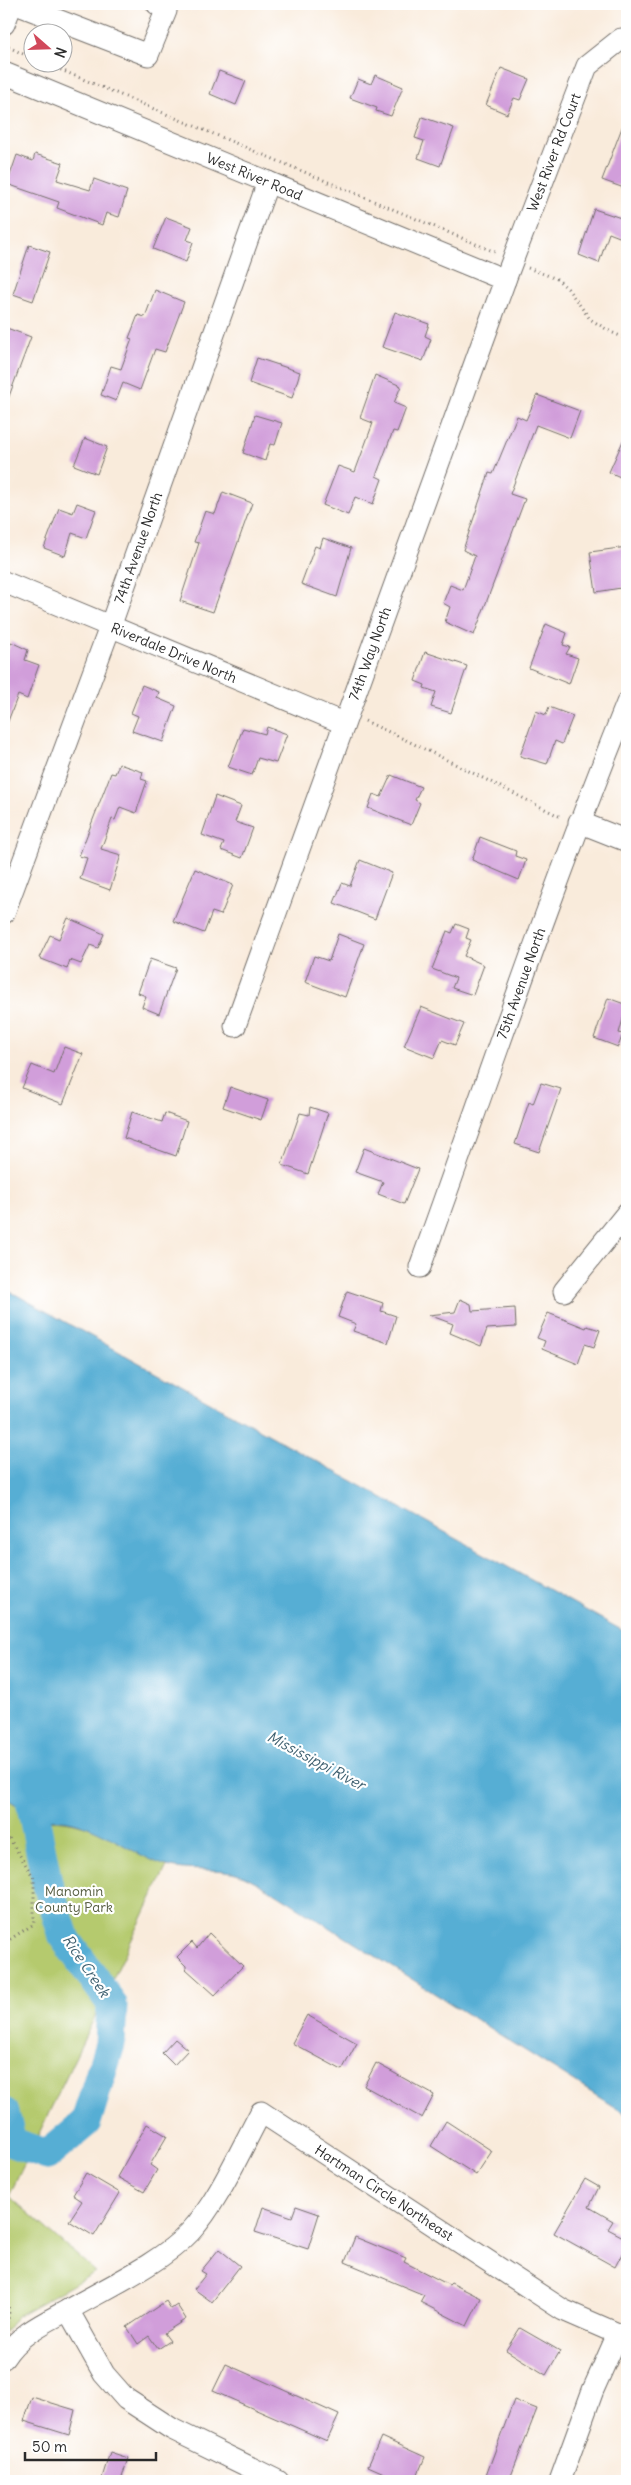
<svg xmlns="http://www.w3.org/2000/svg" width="631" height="2485" font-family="Delius,sans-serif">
	<rect width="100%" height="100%" fill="#fff"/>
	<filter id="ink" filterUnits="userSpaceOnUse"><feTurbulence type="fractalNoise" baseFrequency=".02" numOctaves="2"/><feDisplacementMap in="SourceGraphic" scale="10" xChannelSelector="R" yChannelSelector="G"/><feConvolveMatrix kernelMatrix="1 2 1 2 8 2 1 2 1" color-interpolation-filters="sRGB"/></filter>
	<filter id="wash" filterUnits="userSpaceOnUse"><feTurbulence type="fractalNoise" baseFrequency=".0096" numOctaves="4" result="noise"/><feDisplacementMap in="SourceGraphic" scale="20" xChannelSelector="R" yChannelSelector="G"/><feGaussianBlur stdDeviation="1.12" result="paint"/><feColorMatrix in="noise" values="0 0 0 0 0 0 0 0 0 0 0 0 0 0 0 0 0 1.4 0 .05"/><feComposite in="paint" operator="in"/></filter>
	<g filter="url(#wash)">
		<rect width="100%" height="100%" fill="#f9ebdb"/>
		<path fill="#b5ca6e" stroke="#707a4c" d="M4,1797L15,1804L33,1824C73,1808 131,1848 167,1866L9,2196L96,2272L17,2316L4,2333Z"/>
		<path fill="#57aed4" stroke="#416c80" d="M4,1288L627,1633V2115L277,1894C263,1887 247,1875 232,1872C211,1868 189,1872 167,1866C126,1854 79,1805 33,1824L15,1804L4,1797Z"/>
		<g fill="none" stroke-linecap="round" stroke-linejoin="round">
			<path stroke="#57aed4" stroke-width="31" d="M4,2113L11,2142L47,2155L86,2122L110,2044L112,2004L64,1937L47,1882L27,1781"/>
		</g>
		<g id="blocks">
			<path fill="#d19eda" d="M501,68L529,79L520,100L514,98L507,114L486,105Z
				M219,71L246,81L236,105L210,94Z
				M375,75L403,87L391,116L376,111L377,108L350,98L358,79L371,84Z
				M422,117L454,128L440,166L418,158L424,141L415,138Z
				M626,117L627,179L624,188L602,180Z
				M35,154L63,163L57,180L90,190L94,179L127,191L119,217L106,213L102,225L57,208L59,202L7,184L17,155L33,161Z
				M594,209L627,220V240L609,233L599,263L579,255Z
				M166,217L192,227L187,240L193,242L186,262L153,249Z
				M29,245L50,252L33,301L13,294Z
				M155,290L184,302L165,352L155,349L140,390L123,383L116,401L101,395L111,366L121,369L132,339L129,338L138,315L145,317Z
				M395,312L429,324L425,336L431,339L423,361L382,347Z
				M4,327L31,337L5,407L4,406Z
				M257,358L300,372L292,398L249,383Z
				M375,375L401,386L394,403L406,408L397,432L393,431L376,476L382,479L373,504L355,497L348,515L323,505L338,466L355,472L373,423L360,418Z
				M537,395L580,411L570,438L536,425L510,494L525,499L474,635L445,622L450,607L443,603L450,585L463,590L475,556L463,550L489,473L493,474L517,416L526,420Z
				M255,415L282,423L275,445L270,444L265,461L243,453Z
				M627,432V480L609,472Z
				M85,438L107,447L97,474L74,465Z
				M223,492L252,503L213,612L180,601L199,543L194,542L205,511L215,514Z
				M77,503L96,510L86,538L72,533L65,556L44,548L59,508L73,513Z
				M323,538L351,548L337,597L301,584L315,546L320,548Z
				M627,547V587L596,592L590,552Z
				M546,624L567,633L563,645L570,647L566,654L578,658L569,684L529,668Z
				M11,642L28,650L25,660L39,665L27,699L18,695L5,729L4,661Z
				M425,652L467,666L451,713L431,707L436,692L424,688L425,685L415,681Z
				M142,685L159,692L157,698L176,706L163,742L132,731L138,716L131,713Z
				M549,707L573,716L562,744L555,741L547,764L520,756L536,711L546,715Z
				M267,727L287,734L276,763L258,758L252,775L228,767L243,728L265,734Z
				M119,764L143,772L141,779L147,781L136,813L120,807L115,820L112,819L101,849L121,855L110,890L80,879L87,858L79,856L111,773L115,774Z
				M391,775L421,787L415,800L420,803L411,825L368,808L373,794L381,797Z
				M215,796L241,806L235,822L253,828L242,858L221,850L224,843L202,835Z
				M480,837L516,851L515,856L526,860L519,880L472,860Z
				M360,860L392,873L375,919L334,903L342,883L350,886Z
				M195,869L233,885L221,915L212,912L204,933L173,921Z
				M68,918L104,934L98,948L90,945L81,964L70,960L67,969L39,958L50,935L59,939Z
				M456,924L469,929L466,938L471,940L464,956L484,965L473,995L452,988L456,978L432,969L447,931L452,933Z
				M338,934L364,944L345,997L305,982L314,956L329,961Z
				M150,959L176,968L159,1014L142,1007L146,996L138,993Z
				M608,998L627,1005L619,1033L623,1034L618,1047L594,1038Z
				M421,1007L464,1024L455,1045L442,1040L434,1058L404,1046Z
				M64,1047L83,1054L63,1104L22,1088L32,1065L54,1074Z
				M541,1083L561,1089L539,1152L515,1144L529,1102L533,1104Z
				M230,1087L268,1100L261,1120L223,1107Z
				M310,1107L328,1113L308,1174L282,1165L300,1113L309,1115Z
				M132,1112L162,1122L165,1113L187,1121L176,1156L124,1138Z
				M364,1148L418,1169L404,1204L378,1194L383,1182L355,1172Z
				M347,1291L383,1303L381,1311L396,1316L388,1343L353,1331L356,1324L338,1317Z
				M460,1299L471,1304L472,1311L515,1308L516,1327L487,1329L481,1346L450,1333L453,1324L429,1315L455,1312Z
				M548,1313L586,1328L587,1326L600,1330L594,1347L585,1344L578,1364L542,1349L545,1341L537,1338Z
				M209,1933L243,1966L215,1995L186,1969V1966L177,1957L192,1942L197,1948Z
				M307,2015L357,2043L342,2070L292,2043Z
				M175,2039L188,2050L174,2065L162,2053Z
				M376,2063L434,2095L422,2118L364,2086Z
				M446,2121L492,2151L476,2175L431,2146Z
				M147,2124L167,2136L150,2165L157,2170L144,2192L117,2177Z
				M86,2173L120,2193L94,2236L69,2221L82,2201L73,2195Z
				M585,2179L599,2187L589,2207L613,2221L608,2229L627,2239V2244L615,2267L554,2233Z
				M296,2206L319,2214L308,2249L255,2232L263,2207L292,2217Z
				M355,2237L406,2258L404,2262L449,2285L451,2283L481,2298L467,2326L420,2302L424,2295L345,2262Z
				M219,2249L240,2266L212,2302L194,2289L206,2274L201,2271Z
				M166,2301L171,2309L177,2305L186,2319L164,2333L170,2341L158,2349L149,2336L138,2344L127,2327Z
				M520,2328L560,2351L546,2375L506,2350Z
				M226,2364L339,2415L327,2441L213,2391Z
				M32,2397L75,2410L69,2435L24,2421Z
				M514,2400L537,2409L509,2481H484Z
				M381,2437L425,2457L415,2481H402L368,2466Z
				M110,2452L128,2458L121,2481H101Z"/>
		</g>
	</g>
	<g filter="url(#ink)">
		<use href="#blocks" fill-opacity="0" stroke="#736e69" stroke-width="1"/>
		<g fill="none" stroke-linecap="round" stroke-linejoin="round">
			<g stroke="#736e69" stroke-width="23">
				<g id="minor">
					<path d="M16,4L148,55L166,11L157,4"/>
					<path d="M4,24L12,4"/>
					<path id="s1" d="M4,73L505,280"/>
					<path id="s2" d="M4,582L343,723"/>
					<path d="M579,822L627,841"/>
					<path id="s3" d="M4,913L110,627L268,182"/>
					<path id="s4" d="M235,1026L505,280L587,66L621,39"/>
					<path id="s5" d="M420,1267C488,1078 552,888 627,703"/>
					<path d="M564,1291L627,1213"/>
					<path d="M4,2358C19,2334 44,2323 68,2310"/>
					<path id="s6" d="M278,2481L172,2429L126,2399L104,2374L68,2310C106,2288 161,2263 190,2232C217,2204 242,2147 261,2112L563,2310L618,2334L593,2390L560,2481"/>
				</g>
			</g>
			<path stroke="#736e69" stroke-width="3" stroke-dasharray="1 4" stroke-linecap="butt" d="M4,45L32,58
				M42,62L495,252
				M528,268L557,279L568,289L590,319L611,332L627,339
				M365,721C431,751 496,785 561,817
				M4,1830L34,1878V1924L4,1943
				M4,2293C8,2303 12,2315 5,2325"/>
			<use href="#minor" stroke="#fff" stroke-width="21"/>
		</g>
	</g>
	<g text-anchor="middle" stroke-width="4.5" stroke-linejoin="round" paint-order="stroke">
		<g font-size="14" fill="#2b2b2b" stroke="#fff">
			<text dy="5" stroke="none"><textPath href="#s4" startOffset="930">West River Rd Court</textPath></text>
			<text dy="5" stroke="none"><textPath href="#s1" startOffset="271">West River Road</textPath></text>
			<text dy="5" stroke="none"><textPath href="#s3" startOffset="389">74th Avenue North</textPath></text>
			<text dy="5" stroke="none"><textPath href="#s4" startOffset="396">74th Way North</textPath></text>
			<text dy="5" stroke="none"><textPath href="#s2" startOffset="184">Riverdale Drive North</textPath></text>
			<text dy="5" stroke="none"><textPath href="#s5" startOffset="301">75th Avenue North</textPath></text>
			<text dy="5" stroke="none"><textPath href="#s6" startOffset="712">Hartman Circle Northeast</textPath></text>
		</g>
		<g font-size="14" fill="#545b3f" stroke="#fff">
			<text x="74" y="1896">Manomin<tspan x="74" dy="16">County Park</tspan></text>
		</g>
		<g font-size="15" font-style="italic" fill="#3d5f6f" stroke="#fff">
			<text transform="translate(316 1761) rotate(28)" y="5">Mississippi River</text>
			<text transform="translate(86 1966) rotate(56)" y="5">Rice Creek</text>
		</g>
	</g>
	<rect width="631" height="2485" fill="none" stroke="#fff" stroke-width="20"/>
	<g transform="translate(48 48) rotate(110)"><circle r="24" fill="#ffffff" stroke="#aaaaaa"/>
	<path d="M0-4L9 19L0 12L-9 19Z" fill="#d1495b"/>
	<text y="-8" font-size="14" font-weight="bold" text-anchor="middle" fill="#2b2b2b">N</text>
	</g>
	<path d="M25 2452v8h131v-8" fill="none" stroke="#2b2b2b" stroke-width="2.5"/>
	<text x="32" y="2452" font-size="15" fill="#2b2b2b" stroke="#ffffff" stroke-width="4" paint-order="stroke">50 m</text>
</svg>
